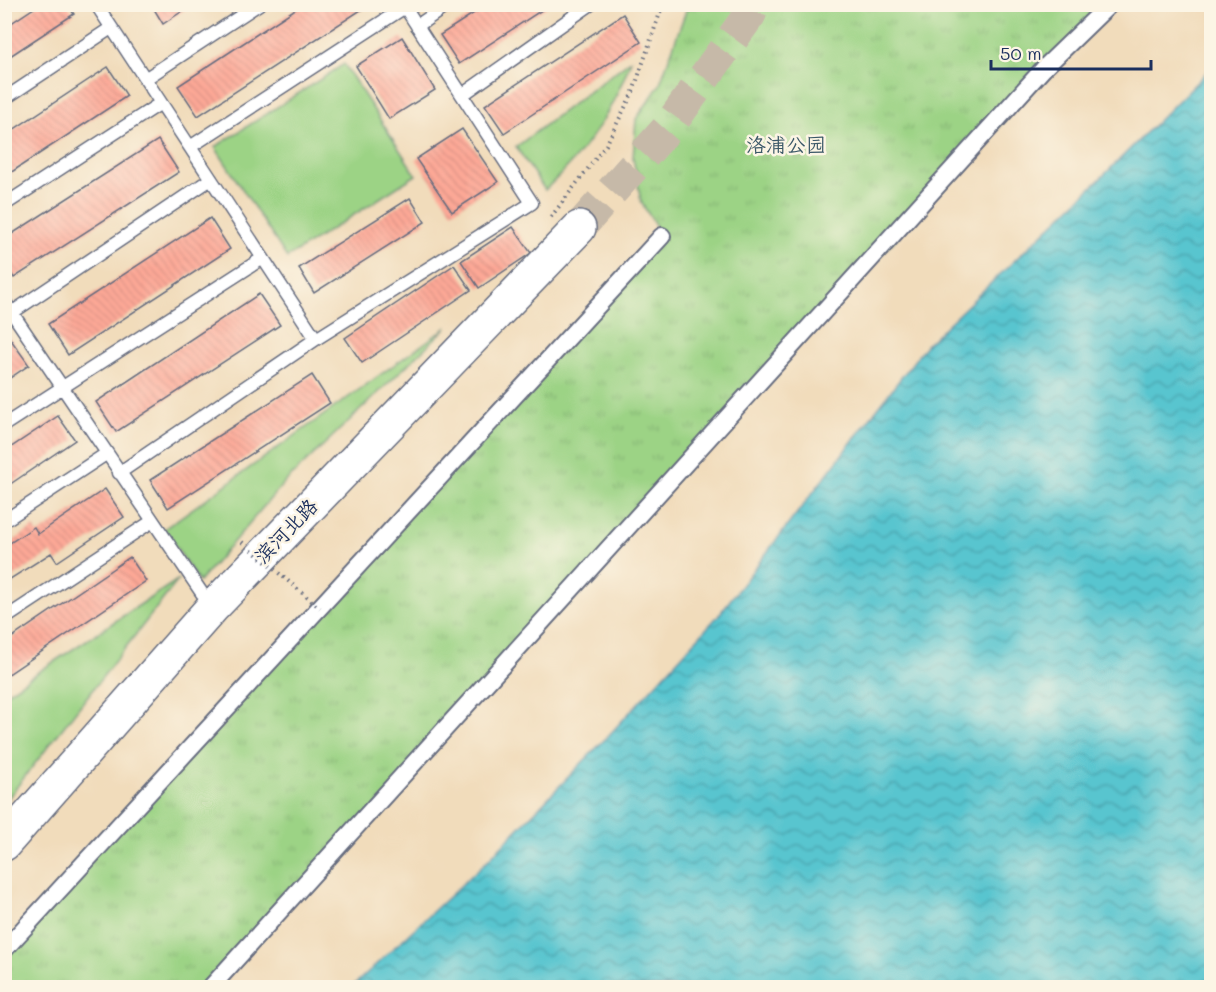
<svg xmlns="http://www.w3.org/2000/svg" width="1216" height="992" font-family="Mali,'LXGW WenKai TC',sans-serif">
	<defs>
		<pattern id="park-tufts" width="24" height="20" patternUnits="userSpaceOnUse" patternTransform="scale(1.5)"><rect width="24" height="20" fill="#9cd385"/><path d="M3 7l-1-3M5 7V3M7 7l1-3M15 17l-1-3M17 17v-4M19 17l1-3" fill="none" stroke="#86b575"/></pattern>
		<pattern id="water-waves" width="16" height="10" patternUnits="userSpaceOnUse" patternTransform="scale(1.5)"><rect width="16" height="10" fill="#58c5cf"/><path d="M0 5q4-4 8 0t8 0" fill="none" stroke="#48a0ab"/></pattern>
		<pattern id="building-back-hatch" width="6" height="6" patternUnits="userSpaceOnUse" patternTransform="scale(1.5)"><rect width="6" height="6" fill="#fda896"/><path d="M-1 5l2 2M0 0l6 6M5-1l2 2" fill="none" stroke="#d89184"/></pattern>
	</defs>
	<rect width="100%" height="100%" fill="#fcf5e5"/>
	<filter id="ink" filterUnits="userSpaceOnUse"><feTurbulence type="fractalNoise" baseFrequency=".0167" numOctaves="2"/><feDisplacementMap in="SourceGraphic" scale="12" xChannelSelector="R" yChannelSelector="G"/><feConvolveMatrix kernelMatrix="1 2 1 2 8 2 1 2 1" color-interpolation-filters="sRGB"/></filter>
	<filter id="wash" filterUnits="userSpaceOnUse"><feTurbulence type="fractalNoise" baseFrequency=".008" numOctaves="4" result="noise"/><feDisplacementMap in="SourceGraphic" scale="24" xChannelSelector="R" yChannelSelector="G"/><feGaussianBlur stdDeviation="1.35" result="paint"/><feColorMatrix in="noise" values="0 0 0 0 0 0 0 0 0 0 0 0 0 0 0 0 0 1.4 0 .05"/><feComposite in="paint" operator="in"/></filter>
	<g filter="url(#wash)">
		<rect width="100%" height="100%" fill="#f1dcbb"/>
		<path fill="#9cd385" stroke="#5c8172" stroke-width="1.5" d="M631,60C611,115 587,150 545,190L516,147Z
			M344,64L416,175L287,258L215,147Z
			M447,327L283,484L199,582L164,529Z
			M179,579L5,802V694Z"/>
		<path fill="url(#park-tufts)" stroke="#5c8172" stroke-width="1.5" d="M688,5H1110L210,987H5L4,950L662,236L641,202L633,158L636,119L659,86Z"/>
		<path fill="url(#water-waves)" stroke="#3a7a96" stroke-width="1.5" d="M1211,68V987H352L486,862L609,735L718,616L927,344L1099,180Z"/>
		<g id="blocks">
			<path fill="url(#building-back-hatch)" d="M40,4H67L74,14L4,60V28Z
				M151,4H193L163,24Z
				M303,4H361L364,8L198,116L178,86Z
				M488,4H551L459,64L440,35Z
				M623,14L641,42L504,133L485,105Z
				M402,37L435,90L389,119L356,66Z
				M108,67L127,96L4,177V136Z
				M462,129L498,182L452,212L416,159Z
				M158,140L179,172L14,278L4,263V239Z
				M410,198L425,222L314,293L299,268Z
				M210,218L230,249L68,355L48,324Z
				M513,227L531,253L479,288L461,261Z
				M454,265L471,290L362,363L345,338Z
				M259,294L280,325L116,432L96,402Z
				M9,337L29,365L4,382V340Z
				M312,375L330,403L168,508L150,480Z
				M58,416L75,440L6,487L4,452Z
				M105,489L124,517L57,562L51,553L4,583V547L34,527L38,534Z
				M130,557L146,581L4,677V643Z"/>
		</g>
	</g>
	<g filter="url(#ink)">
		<use href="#blocks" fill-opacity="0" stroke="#666c7f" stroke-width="1.5"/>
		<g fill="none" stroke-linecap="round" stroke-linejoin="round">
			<path stroke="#c6b9a8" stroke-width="33" stroke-dasharray="33 16" stroke-linecap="butt" d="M579,228L667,129L750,14L753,4"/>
			<g stroke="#666c7f" stroke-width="15">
				<path id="service" d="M96,4L316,339
					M417,26L449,4
					M145,79L259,4
					M462,95L591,4
					M4,99L111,28
					M190,147L405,7
					M4,205L161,103
					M4,301L212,608
					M4,318L211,179
					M4,425L263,258
					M119,473L316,339L532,203L403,4
					M4,521L106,454
					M4,619L151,522"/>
			</g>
			<g stroke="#666c7f" stroke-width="20">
				<path id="pedestrian" d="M4,950L662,236
					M210,988L1045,67L1110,4"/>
			</g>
			<g stroke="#666c7f" stroke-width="36">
				<path id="secondary" d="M4,844L212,608L579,228"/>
			</g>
			<path stroke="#666c7f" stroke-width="4" stroke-dasharray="1.5 4.5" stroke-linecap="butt" d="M551,217L606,145L633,92L663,4"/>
			<use href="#service" stroke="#fff" stroke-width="12"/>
			<use href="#pedestrian" stroke="#fff" stroke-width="16"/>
			<use href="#secondary" stroke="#fff" stroke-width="33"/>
			<path stroke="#666c7f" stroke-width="4" stroke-dasharray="1.5 4.5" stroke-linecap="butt" d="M242,542L320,608"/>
		</g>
	</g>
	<g text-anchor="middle" stroke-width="5" stroke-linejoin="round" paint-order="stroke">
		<g font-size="20" fill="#3b5868" stroke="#fcf5e5">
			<text x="786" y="152">洛浦公园</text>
		</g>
		<g font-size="20" fill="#1b2f5e" stroke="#fcf5e5">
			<text transform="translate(286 531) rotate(-46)" y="7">滨河北路</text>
		</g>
	</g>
	<rect width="1216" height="992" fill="none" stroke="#fcf5e5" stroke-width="24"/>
	<path d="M991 60v9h160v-9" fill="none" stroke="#1b2f5e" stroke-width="3"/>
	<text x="1000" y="60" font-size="18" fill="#1b2f5e" stroke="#fcf5e5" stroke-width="4.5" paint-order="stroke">50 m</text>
</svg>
